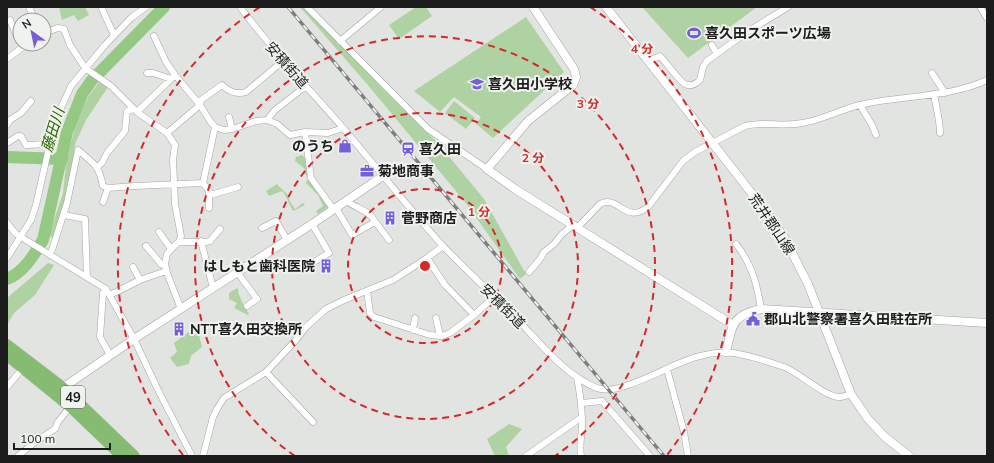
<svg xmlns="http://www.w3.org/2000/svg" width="994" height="463" font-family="Mulish,'Noto Sans JP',sans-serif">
	<rect width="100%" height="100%" fill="#e2e4e1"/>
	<path fill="#afd2a2" d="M59,7H85L89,15L78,21L74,15L62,20Z
		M300,7H310L381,87L438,143L484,199L526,274L520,279L465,202L367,84Z
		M416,7H426L432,16L399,39L389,25Z
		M642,7H757L688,58Z
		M526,17L564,72L493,138L476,124L481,117L454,97L440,112L414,91Z
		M100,81L108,87L86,120L75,144L72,172L65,205L53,238L49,235L63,193L67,156L78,119L88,97Z
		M454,101L475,118L466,129L445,113Z
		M302,155L306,159L310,179L329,207L318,214L316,211L323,206L318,195L306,183L309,178L303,172L305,169L295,161L296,157Z
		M277,184L289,196V200L295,209L303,203L305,205L293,211C289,205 287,196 282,191L269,196L266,191Z
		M48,263L54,265L35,295L14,313L7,325V298Z
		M237,288L239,291L238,292L242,302L249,314L248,315L234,308L237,303L229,299V293Z
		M194,328L198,331L202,347L191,356L189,364L177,367L170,358L177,352L174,343Z
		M509,424L522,429L506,447L509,456H495L487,439Z"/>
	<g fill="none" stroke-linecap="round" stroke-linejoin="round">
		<path stroke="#95c883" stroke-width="12" d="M7,157L62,159
			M7,279C24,272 34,255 43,240L67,132L82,94L92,80L164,7"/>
		<g stroke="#a3a5a3" stroke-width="7">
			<path id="street" d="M29,7L35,20
				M240,7C272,50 309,89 344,129C377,168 408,207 442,245C465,269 490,292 513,315C536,338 555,364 583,381C588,384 594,388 601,389C610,391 620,388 628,385C662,374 697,348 734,353C750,356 770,362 784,367C800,373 826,398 840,397C843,397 848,395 851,394
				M307,7L428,129L487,169
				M980,7L987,18
				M102,9L114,35
				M10,20L14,30L20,39
				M44,33L58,28L64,29L70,45L85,68L111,86L137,112L167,133L200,105L201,100L222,85C228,91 236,95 246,92L283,61
				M154,36L166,62L175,75L200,105L210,121L215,127L224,130L232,129L256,121L267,120L277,124L290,135L305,132L311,178L334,210
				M340,41L381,7
				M712,45L717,54
				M7,59L27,44
				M648,61L660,56C665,61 680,82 685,84C691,87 696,84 700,80L703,67L707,61L747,32L788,7
				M147,73H153L171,79
				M932,73L945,93
				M934,94C936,107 940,120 940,133
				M860,105L872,125L876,135
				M137,112L175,75
				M229,117L232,129
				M267,120L275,110L306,86
				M7,125L10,120L21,113L31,101
				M305,132L328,133L343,128
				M167,133L175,145L173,160L175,204L181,236L179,242L175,245L167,254L165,264L167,273L181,309
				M7,143L18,136H21L26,145L49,144
				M78,150C93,163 99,165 103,186L108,188
				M97,167L102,163L107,153L125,131L127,111L134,109
				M210,195L238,187
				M103,202L108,188L135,186L203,183
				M209,208V191L203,183L215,127
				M336,208L352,235L373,223L374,220C370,211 355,208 347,201
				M64,215L85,219L87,277
				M374,220L389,240
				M7,223L16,234L106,289L134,339L158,390L192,456
				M262,228L276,221L287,240
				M577,228L600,204C618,194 625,225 648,207L683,161L695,152L745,126C765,121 783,127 802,123C823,120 843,108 864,104C905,95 948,98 987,80
				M159,232L171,249
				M201,241L213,288
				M179,242H206L210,241L220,229
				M736,244C752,264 757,284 761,309
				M146,246L161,264L165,266
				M52,250L67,203L78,150
				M7,258L31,220L36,205L55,121L71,86L105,45L131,18L146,7
				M427,258L445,285L474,315L494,297
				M133,267L140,280
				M304,268L329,253L312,224
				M237,272L257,299L247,306
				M529,272L540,259L544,252L554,244L562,234L573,225
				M106,289L103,293L100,337L110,355
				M367,291L370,313L374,317L430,335L442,336L450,333L474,315
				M110,295L140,280L166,271
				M436,318L440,336
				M413,330L415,318
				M667,369L684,432L688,456
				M266,372L313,422
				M577,377C580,393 582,408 582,424C582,435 579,445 581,456
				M7,387L23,368
				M582,403L602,401L650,456
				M18,456L35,442L55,429L58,422L70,407
				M203,456L213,417L217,409L224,398L266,372L296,340L306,327L326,309L344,300L393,280L427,258L443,246
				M526,456L582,417"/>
		</g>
		<g stroke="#a3a5a3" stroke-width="9">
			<path id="secondary" d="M533,7L574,69L576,77L573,85L528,121L487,169L515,189L733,325
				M606,7L771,218L785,239L808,284L851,394L868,419L885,437L909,456
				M726,352C732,327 731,315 761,309L987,323
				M58,391L134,339L312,224L383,176"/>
		</g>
		<g stroke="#bfbfbf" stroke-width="12">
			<path id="highway" d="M7,345L62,387L134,456
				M7,355L72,408L122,456"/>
		</g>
		<use href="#street" stroke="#fff" stroke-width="6"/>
		<use href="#secondary" stroke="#fff" stroke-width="8"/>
		<use href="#highway" stroke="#85bc71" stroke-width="11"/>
		<g stroke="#7e7f7d" stroke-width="3.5">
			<path id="rail" d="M288,7L664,456"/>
		</g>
		<use href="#rail" stroke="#eff2ef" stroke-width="2" stroke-dasharray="6" stroke-linecap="butt"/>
	</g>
	<g fill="none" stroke="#d62828" stroke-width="2" stroke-dasharray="7 5">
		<circle cx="425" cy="266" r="77"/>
		<circle cx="425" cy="266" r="153"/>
		<path d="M295 456A230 230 0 1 1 555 456"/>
		<path d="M183 455A307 307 0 0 1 260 7M590 7A307 307 0 0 1 667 455"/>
	</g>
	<defs>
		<g id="stadium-bare" transform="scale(1.08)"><path d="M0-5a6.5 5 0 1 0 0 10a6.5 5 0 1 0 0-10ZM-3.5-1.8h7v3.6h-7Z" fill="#755ed9" stroke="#eff2ef" stroke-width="2.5" paint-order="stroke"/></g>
		<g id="school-bare" transform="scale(1.08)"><path d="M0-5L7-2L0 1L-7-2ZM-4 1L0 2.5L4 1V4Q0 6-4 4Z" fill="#755ed9" stroke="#eff2ef" stroke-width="2.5" paint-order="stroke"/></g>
		<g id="shop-bare" transform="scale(1.08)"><path d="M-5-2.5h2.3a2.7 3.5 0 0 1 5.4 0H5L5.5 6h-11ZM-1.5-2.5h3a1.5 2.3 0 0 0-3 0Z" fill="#755ed9" stroke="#eff2ef" stroke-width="2.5" paint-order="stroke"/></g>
		<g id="station-bare" transform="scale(1.08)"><path d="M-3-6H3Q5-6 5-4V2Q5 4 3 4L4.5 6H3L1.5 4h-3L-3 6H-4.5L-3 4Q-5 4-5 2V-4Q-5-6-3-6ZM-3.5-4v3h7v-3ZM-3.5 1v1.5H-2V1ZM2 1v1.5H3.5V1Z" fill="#755ed9" stroke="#eff2ef" stroke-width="2.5" paint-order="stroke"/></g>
		<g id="office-bare" transform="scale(1.08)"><path d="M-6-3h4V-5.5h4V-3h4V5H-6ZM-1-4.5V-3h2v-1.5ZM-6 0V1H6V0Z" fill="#755ed9" stroke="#eff2ef" stroke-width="2.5" paint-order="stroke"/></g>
		<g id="building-bare" transform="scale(1.08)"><path d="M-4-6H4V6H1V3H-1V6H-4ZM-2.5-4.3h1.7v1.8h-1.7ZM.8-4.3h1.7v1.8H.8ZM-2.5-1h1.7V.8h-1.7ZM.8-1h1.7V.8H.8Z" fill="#755ed9" stroke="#eff2ef" stroke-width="2.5" paint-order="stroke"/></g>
		<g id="civic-bare" transform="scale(1.08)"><path d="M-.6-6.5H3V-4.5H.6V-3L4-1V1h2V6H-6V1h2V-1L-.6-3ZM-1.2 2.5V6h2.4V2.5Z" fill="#755ed9" stroke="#eff2ef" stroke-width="2.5" paint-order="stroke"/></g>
	</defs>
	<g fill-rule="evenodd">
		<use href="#stadium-bare" x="694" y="33"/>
		<use href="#school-bare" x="477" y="84"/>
		<use href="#shop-bare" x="345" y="146"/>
		<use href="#station-bare" x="408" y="149"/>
		<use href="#office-bare" x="367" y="171"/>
		<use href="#building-bare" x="390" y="218"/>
		<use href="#building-bare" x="326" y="266"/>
		<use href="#civic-bare" x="753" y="319"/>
		<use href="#building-bare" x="179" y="329"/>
	</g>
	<g text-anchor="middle" stroke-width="4" stroke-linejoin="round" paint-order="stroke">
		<rect fill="#eff2ef" stroke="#5b5c5b" stroke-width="1" x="61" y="386" width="24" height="22" rx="3"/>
		<g font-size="13" font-weight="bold" fill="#1b1c1b">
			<text x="73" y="402">49</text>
		</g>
		<g font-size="14" font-weight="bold" fill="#1b1c1b" stroke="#eff2ef" text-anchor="start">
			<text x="705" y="38">喜久田スポーツ広場</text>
			<text x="488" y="89">喜久田小学校</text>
			<text x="334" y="151" text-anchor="end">のうち</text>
			<text x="419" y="154">喜久田</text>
			<text x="378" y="176">菊地商事</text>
			<text x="401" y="223">菅野商店</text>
			<text x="315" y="271" text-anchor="end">はしもと歯科医院</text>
			<text x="764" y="324">郡山北警察署喜久田駐在所</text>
			<text x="190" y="334">NTT喜久田交換所</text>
		</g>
		<g font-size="14" fill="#1b1c1b" stroke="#eff2ef">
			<text transform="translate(287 65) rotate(49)" y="5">安積街道</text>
			<text transform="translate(772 224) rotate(56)" y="5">荒井郡山線</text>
			<text transform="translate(503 306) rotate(45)" y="5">安積街道</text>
		</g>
		<g font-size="15" font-style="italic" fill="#296700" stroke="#eff2ef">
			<text transform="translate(53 130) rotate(-73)" y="5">藤田川</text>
		</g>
	</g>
	<circle cx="425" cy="266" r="6" fill="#d62828" stroke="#eff2ef" stroke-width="2"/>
	<g font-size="12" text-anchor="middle" font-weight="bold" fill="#d62828" stroke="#eff2ef" stroke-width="4" stroke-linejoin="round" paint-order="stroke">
		<text x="642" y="53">4 分</text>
		<text x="588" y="108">3 分</text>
		<text x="533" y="162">2 分</text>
		<text x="479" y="216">1 分</text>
	</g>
	<rect width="994" height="463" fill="none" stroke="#1b1c1b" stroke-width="16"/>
	<g transform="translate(32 32) rotate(327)"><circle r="19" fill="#eff2ef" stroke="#9a9c9a"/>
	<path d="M0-3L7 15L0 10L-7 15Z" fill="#755ed9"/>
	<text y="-6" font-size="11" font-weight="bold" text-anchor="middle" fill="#1b1c1b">N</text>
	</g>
	<path d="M14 443v6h96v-6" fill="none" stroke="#1b1c1b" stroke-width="2"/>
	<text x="20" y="443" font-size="12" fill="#1b1c1b" stroke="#eff2ef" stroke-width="3" paint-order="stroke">100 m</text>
</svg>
